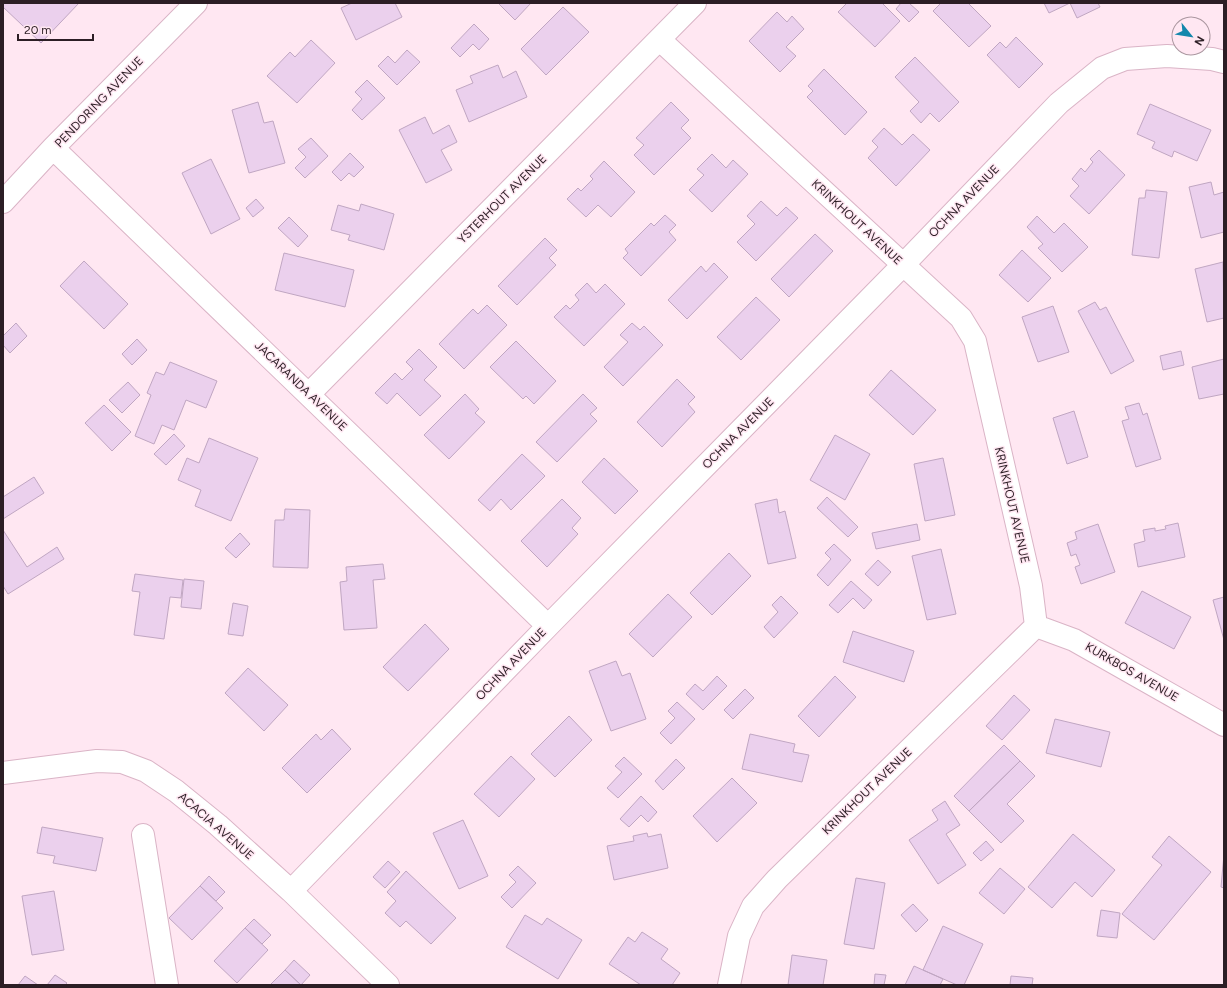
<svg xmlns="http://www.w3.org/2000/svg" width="1227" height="988" font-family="Figtree,sans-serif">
	<rect width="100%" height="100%" fill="#ffe7f2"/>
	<path fill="#ebd0ed" stroke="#c0a6c2" d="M3,3H79L41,43L3,7Z
		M352,3H395L402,17L356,40L341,8Z
		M498,3H531L515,20Z
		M847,3H882L900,21L875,47L838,12Z
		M901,3H909L919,12L909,22L896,9Z
		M941,3H968L991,26L969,47L933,11Z
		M1044,3H1098L1100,7L1077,18L1070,3L1049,13Z
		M563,7L589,32L546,75L521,49Z
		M777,12L787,22L792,16L804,29L786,47L796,56L780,72L749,41Z
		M474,24L489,39L479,50L473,44L460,57L451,48Z
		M1016,37L1043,64L1019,88L987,55L1000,42L1006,48Z
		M311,40L335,63L297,103L267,76L290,52L295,57Z
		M407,50L420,62L397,85L378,66L388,56L395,63Z
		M915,57L959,102L939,122L930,113L921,123L910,111L919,102L895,77Z
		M498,65L503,78L516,71L527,97L469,122L456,90L473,83L470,76Z
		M824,69L867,112L845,135L807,97L813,91L808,86Z
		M367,80L385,98L362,120L352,110L362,99L355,92Z
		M258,102L264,123L273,121L285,163L249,173L232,110Z
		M671,102L689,120L681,128L691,138L654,175L634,155L644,145L636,138Z
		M1150,104L1211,130L1197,161L1174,151L1172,157L1152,148L1155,142L1137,134Z
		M425,117L433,134L449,125L457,142L441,150L452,170L426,183L399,130Z
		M884,128L902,145L913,134L930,150L896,186L868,158L878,147L872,141Z
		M311,138L328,156L305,178L295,168L306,157L298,149Z
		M1099,150L1125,175L1089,214L1070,196L1079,186L1072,179L1081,168L1085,172L1093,162L1090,159Z
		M350,153L364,167L354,177L349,173L341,181L332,172Z
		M712,154L726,168L733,160L748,174L712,212L689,190L704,175L697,169Z
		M211,159L240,219L211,234L182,173Z
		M604,161L635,192L611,217L598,205L586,217L567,199L578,188L581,191L593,179L590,176Z
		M1211,182L1214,195L1224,192V232L1201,238L1189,187Z
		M1146,190L1167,192L1159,258L1132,255L1139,198H1145Z
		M256,199L264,208L253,217L246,208Z
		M761,201L777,216L786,207L798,218L756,261L737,242L755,224L747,216Z
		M361,204L394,214L384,250L348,240L350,235L331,230L338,205L359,211Z
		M665,215L676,225L669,232L676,240L641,276L623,258L628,253L625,249L651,223L654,226Z
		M1037,216L1054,233L1064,223L1088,247L1062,272L1038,248L1043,244L1027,227Z
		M289,217L308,236L298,247L278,228Z
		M815,234L833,251L789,297L771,279Z
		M545,238L557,250L549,258L556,265L517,305L498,286Z
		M1022,250L1051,278L1028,302L999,275Z
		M284,253L354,270L345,307L275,290Z
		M84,261L128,304L104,329L60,286Z
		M1223,262L1224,318L1207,322L1195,269Z
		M714,263L728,277L687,319L668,300L701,266L706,272Z
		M587,283L596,293L605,284L625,304L584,346L554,317L566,305L570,309L579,300L575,295Z
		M756,297L780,320L741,360L717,337Z
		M1095,302L1100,310L1106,307L1134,361L1111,374L1078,311Z
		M487,305L507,325L464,369L439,344L473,309L478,314Z
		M1053,306L1069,352L1038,362L1022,317Z
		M16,323L27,336L10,353L3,345V336Z
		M632,323L640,330L644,326L663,345L623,386L604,367L628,342L620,335Z
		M137,339L147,350L132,365L122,354Z
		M516,341L556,381L534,404L526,396L523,399L490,367Z
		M419,349L437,367L424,380L441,396L420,416L397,393L387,404L375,393L395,373L402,380L413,369L406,362Z
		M1181,351L1184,365L1163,370L1160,356Z
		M1224,359V394L1199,399L1192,367Z
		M170,362L217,381L206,408L186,400L174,430L162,425L154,444L135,436L151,395L147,393L156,372L164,375Z
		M891,370L936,410L913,435L869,395Z
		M677,379L695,397L688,404L695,412L662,447L637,422Z
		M128,382L140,395L122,413L109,400Z
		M465,394L479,409L475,413L485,422L449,459L424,435Z
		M583,394L597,408L590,414L597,421L557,462L536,442Z
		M1139,403L1143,415L1147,413L1161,459L1136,467L1122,421L1129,419L1125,407Z
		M104,405L131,432L112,451L85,423Z
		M1074,411L1088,457L1067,464L1053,418Z
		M174,434L185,446L166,465L154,454Z
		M835,435L870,454L845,500L810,480Z
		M209,438L258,458L231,521L195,506L201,490L178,480L187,458L199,463Z
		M522,454L545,476L511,510L501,499L490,511L478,500Z
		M604,458L638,491L615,514L582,482Z
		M943,458L955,515L925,521L914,464Z
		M34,477L44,493L3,519V497Z
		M827,497L858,527L848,537L817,508Z
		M562,499L581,518L572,528L578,534L547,567L521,541Z
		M777,499L779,513L785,511L796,558L768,564L755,504Z
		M285,509L310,510L308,568L273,567L275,520H284Z
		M1178,523L1185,557L1138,567L1134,544L1145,541L1143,530L1155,528V531L1166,529L1165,526Z
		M917,524L920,540L876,549L872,533Z
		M1098,524L1115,572L1081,584L1075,567L1080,565L1076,554L1071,556L1067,543L1077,539L1075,532Z
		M3,530L27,567L57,547L64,559L8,594L3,586Z
		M240,533L250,544L236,558L225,548Z
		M834,544L851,560L828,586L817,575L831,559L825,553Z
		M941,549L956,614L927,620L912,556Z
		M729,553L751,576L712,615L690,593Z
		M878,560L891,572L878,586L865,574Z
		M383,564L385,579L373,580L377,628L344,630L340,582L347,581L346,567Z
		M135,574L183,580L181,598L170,597L164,639L134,635L140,592L132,591Z
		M184,579L204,581L201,609L181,607Z
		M851,581L872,600L864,609L853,598L838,613L829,605Z
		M1142,591L1191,617L1174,649L1125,623Z
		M668,594L692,617L653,657L629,634Z
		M781,596L798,613L774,638L764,627L778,612L772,605Z
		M1224,597V640L1213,600Z
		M233,603L248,606L243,636L228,634Z
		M425,624L449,649L408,691L383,667Z
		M853,631L914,651L904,682L843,662Z
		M616,661L622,676L630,673L646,719L611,731L589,671Z
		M248,668L288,705L264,731L225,693Z
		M717,676L727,686L703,710L686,694L695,684L703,691Z
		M835,676L856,697L819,737L798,716Z
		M745,689L754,698L733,719L724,710Z
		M1014,695L1030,710L1002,740L986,726Z
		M677,702L695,719L671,744L660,733L675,718L668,711Z
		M569,716L592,740L555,777L531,754Z
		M1055,719L1110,732L1101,767L1046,753Z
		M332,729L351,749L307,793L282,768L316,734L321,740Z
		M750,734L795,744L793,752L809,755L802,782L742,769Z
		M1004,745L1020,761L969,811L954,796Z
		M511,756L535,779L499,817L474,794Z
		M624,757L642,774L618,798L607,788L622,772L615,766Z
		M676,759L685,768L663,790L655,781Z
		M1020,761L1035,776L1007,804L1024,821L1001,843L969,811Z
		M732,778L757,803L717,842L693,816Z
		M641,796L657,812L648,822L641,815L629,827L620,819Z
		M945,801L960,825L946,834L966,865L938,884L909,840L938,820L932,810Z
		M463,820L488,876L459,889L433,833Z
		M42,827L103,838L96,871L53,863L55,856L37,853Z
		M647,833L648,837L661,834L668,868L614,880L607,846L634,841L633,836Z
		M1073,834L1115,870L1092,897L1075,882L1052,908L1028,887Z
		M1169,836L1211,872L1154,940L1122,914L1162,865L1152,857Z
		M986,841L994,850L981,861L973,853Z
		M1224,854V888L1221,887Z
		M388,861L400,872L385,888L373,877Z
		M518,866L536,883L512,908L501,897L516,882L509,875Z
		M1000,868L1025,889L1004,914L979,893Z
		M406,871L456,918L431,944L406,921L400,927L385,913L396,901L387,892Z
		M209,876L225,892L216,901L200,886Z
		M856,878L885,883L874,949L844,944Z
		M200,886L223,908L192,940L169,918Z
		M54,891L64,950L32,955L22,896Z
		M913,904L928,920L916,932L901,915Z
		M1101,910L1120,913L1117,938L1097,936Z
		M525,915L542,925L547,918L582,940L558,979L506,947Z
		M254,919L271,935L262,944L245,928Z
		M943,926L983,944L964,985H957L923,970Z
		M245,928L268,950L237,983L214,961Z
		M642,932L668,949L661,959L680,973L672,985H641L609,964L628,937L635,942Z
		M792,955L827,960L823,985H788Z
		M294,960L310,975L301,985L285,970Z
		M914,966L943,979L940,985H905Z
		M285,970L301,985H270Z
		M875,974L886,975L884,985H874Z
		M55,975L67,983L65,985H47Z
		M25,976L38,985H18Z
		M1011,976L1033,978L1032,985H1010Z"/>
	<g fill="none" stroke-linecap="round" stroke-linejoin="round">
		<g stroke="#dab4c6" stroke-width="24">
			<path id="minor" d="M660,40L961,318L975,341L1031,586L1036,626L777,879L753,906L739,936L729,985
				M53,148L548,626
				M3,202L53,148L196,3
				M309,394L695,3
				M1036,626L1074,640L1224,725
				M3,773L97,761L122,762L146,771L176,791L218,825L291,891L388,985
				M143,835L167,985
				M291,891L548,626L903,265L1059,103L1102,68L1125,59L1167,56L1212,59L1224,62"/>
		</g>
		<use href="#minor" stroke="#fff" stroke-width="22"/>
	</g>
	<g text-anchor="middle" stroke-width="3" stroke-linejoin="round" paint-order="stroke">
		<g font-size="12" fill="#2c1e25" stroke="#ffe7f2">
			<text transform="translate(99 102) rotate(-46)" y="4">PENDORING AVENUE</text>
			<text transform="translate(502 199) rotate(-45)" y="4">YSTERHOUT AVENUE</text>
			<text transform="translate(964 201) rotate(-46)" y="4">OCHNA AVENUE</text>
			<text transform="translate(857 222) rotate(43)" y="4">KRINKHOUT AVENUE</text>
			<text transform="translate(301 386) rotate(44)" y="4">JACARANDA AVENUE</text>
			<text transform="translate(738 433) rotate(-45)" y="4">OCHNA AVENUE</text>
			<text transform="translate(1012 505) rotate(77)" y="4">KRINKHOUT AVENUE</text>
			<text transform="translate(511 664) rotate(-46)" y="4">OCHNA AVENUE</text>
			<text transform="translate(1132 672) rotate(30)" y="4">KURKBOS AVENUE</text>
			<text transform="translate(867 791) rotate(-44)" y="4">KRINKHOUT AVENUE</text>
			<text transform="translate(216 826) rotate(41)" y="4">ACACIA AVENUE</text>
		</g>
	</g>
	<rect width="1227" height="988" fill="none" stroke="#2c1e25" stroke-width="8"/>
	<g transform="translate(1191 36) rotate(120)"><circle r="19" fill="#ffe7f2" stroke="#ab97a0"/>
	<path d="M0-3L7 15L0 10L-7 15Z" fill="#1387ac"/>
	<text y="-6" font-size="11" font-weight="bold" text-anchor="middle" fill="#2c1e25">N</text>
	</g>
	<path d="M18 34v6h75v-6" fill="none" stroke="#2c1e25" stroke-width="2"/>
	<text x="24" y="34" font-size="12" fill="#2c1e25" stroke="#ffe7f2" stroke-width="3" paint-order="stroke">20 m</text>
</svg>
